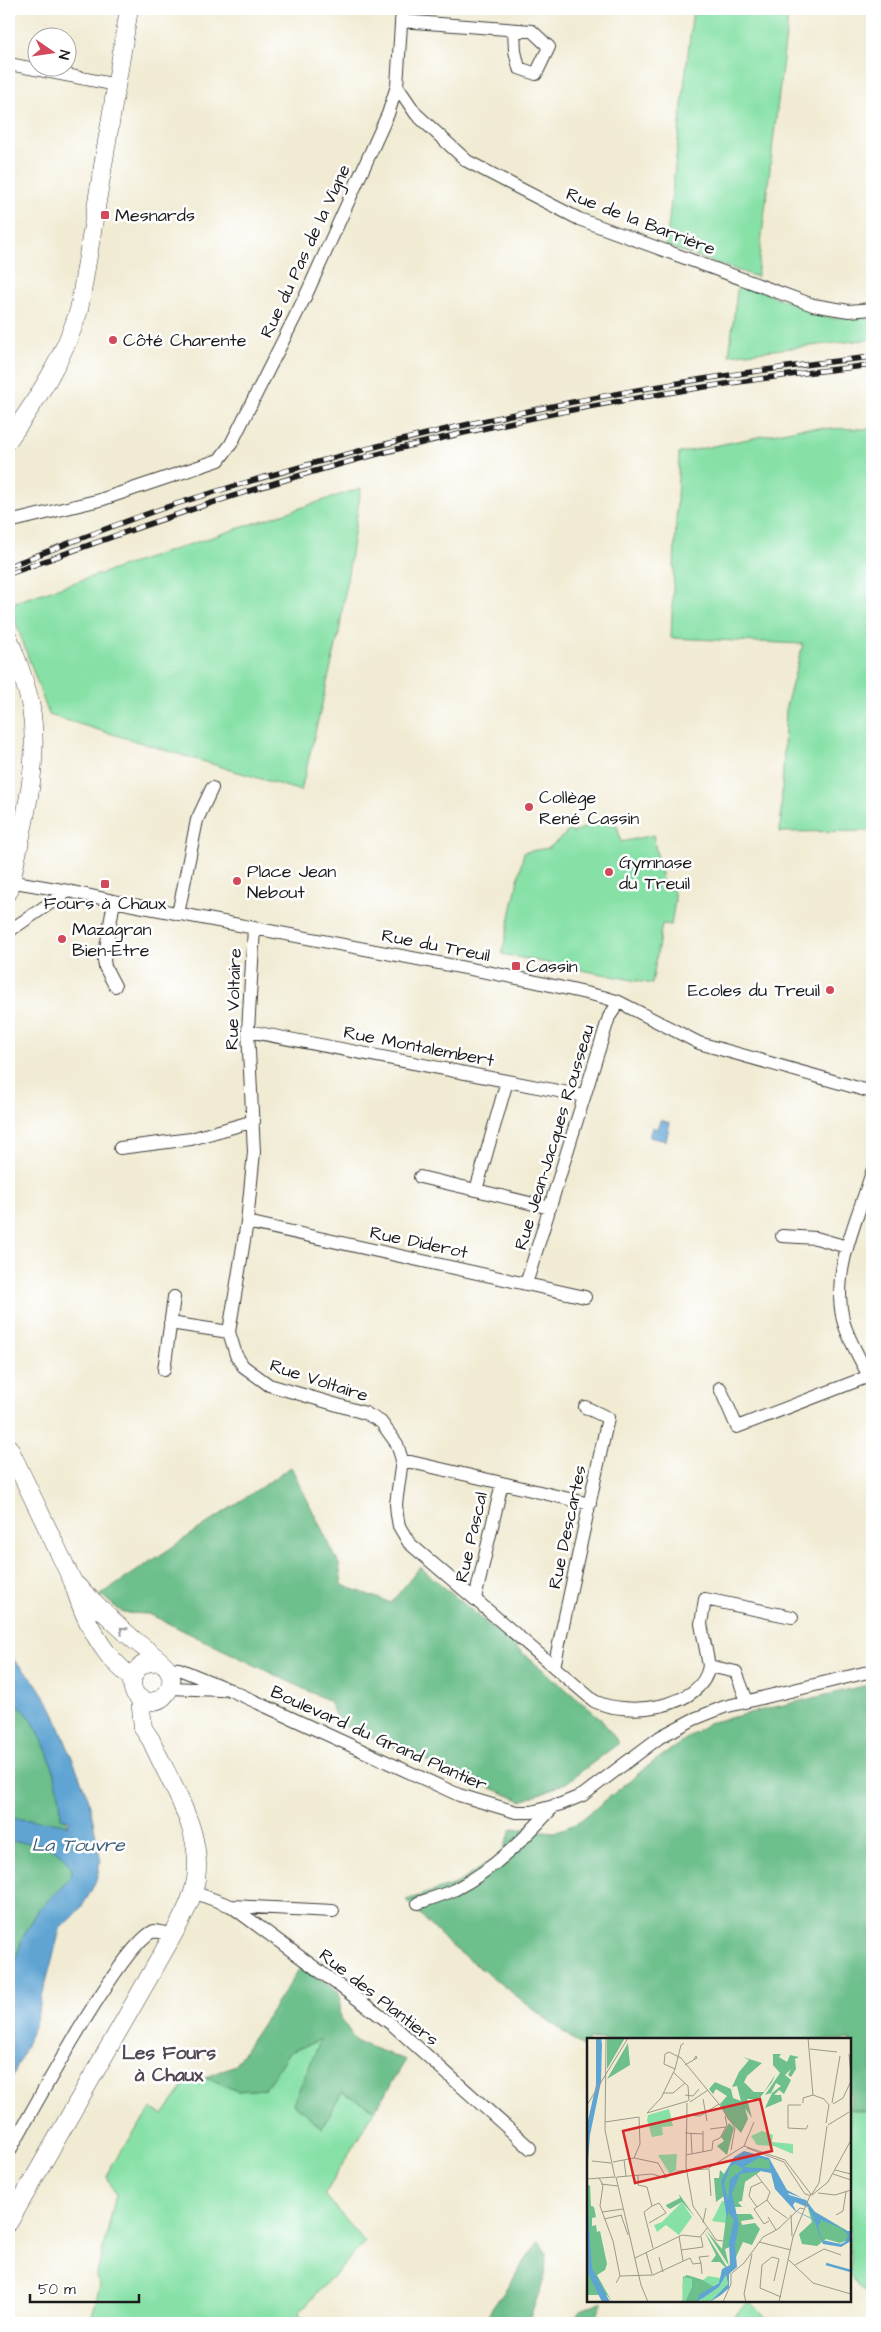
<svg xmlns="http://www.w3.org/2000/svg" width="881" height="2332" font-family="'Architects Daughter',sans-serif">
	<rect width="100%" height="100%" fill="#fff"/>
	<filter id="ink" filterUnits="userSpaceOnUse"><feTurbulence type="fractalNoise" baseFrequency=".02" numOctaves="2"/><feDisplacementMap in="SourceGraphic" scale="10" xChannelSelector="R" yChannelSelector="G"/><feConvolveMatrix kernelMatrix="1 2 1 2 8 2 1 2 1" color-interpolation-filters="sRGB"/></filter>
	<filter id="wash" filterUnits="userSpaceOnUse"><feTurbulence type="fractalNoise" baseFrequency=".0096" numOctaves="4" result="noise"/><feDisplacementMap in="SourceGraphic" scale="20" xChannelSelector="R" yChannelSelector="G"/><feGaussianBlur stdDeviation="1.12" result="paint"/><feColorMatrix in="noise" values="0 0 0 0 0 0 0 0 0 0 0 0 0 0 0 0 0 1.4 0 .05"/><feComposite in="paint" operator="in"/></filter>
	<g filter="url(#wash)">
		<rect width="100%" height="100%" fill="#f1ebd3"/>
		<path fill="#87e1a7" stroke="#527e62" d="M693,9H789L757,277L666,246Z
			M738,283L832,318L866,316L872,326V339L729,355Z
			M802,428L872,429V831L780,832L786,706L803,644L671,638L679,453Z
			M361,488L339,633L301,791L49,715L9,604Z
			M594,823L617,825L621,842L653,835L664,890L673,888L675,900L671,925L662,924L652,984L502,954L524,852L549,848L570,830L573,833Z
			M322,2039L342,2092L375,2110L324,2195L365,2242L300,2311V2323H90L100,2285L96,2278L116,2195L107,2177L111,2165L151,2109L163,2115L186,2083L206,2077L237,2091L265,2089L288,2053Z
			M850,2109L872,2113V2299L859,2287L850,2275Z
			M750,2301L772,2323H726Z"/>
		<path fill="#6dbf8c" stroke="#446e54" d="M291,1467L339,1564L342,1585L391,1603L420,1567L599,1717L619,1743L566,1783L522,1801L339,1724L329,1701L149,1614L123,1613L101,1595Z
			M9,1672L45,1732L79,1873L9,2059Z
			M872,1684V2113L850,2109V2040H588V2051L450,1945L406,1900L456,1884L502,1854L512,1828L554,1832L576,1824L648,1766L708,1723Z
			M302,1965L339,1993L341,2019L357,2042L406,2060L375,2110L342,2092L322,2128L293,2103L321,2039L288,2053L265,2089L237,2091L206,2077L235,2065Z
			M539,2241L546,2253L545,2276L528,2323H482Z
			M603,2301L594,2323H572L580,2310Z"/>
		<path fill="#5ea4d3" stroke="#3d6078" d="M660,1120L670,1123L666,1141L649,1137L652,1127L658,1129Z
			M9,1655L35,1682L52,1708L89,1800L101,1862L99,1863C101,1880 77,1920 61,1926L35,2024L9,2085V1978L23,1937L39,1909L65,1884L72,1874V1869C54,1841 39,1844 9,1841V1818L61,1823L68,1826L69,1820L61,1818C62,1789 47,1744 31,1719C25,1710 15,1702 9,1692Z"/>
	</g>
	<g filter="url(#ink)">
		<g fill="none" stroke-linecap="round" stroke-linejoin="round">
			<g stroke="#3c3b37" stroke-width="14">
				<path id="street" d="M401,21L532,31L549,47L536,74L519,68L515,51L514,30
					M9,64L117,85
					M397,86L416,114L467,161L511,184L579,219L813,305L849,311L872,309
					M9,522L100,500L219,460L231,444L306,295L388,114L397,86L402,9
					M9,881L68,891L128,904L528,980L603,997L619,1002L699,1043L872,1092
					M114,901L104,960L105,967L115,986
					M178,914L197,820L212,788
					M254,928L248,1031L254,1152L247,1222L229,1332L236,1355L243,1366L269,1385L365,1413L381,1422L397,1444L402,1460L396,1504L397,1515L399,1526L409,1543L594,1701C627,1717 702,1709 709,1666L736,1672L747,1701
					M9,931L68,891
					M248,1031L584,1096
					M507,1081L476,1190L550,1208
					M120,1148L191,1139L254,1121
					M872,1172C858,1219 831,1270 843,1320C849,1342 862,1362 872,1382
					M420,1177L476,1190
					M247,1222L585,1297
					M782,1236L816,1238L847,1247
					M526,1284L609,1017L619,1002
					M170,1323L229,1332
					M164,1370L174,1297
					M720,1388L737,1427L872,1375
					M402,1460L502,1483
					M475,1599L502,1483L590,1504
					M709,1666L701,1624L705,1599L792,1617
					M554,1667L608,1418L585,1407
					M167,1668L179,1669L230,1690L459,1795L516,1812H532L561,1804L583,1795L660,1737L694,1719L724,1707L872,1671
					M170,1688L220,1690
					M193,1892L231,1906L394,2026L530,2148
					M418,1903C430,1899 443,1895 454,1890C495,1869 525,1838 555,1805
					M231,1906L333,1911
					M9,2152C31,2113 122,1943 154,1931L166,1933L172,1936"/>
			</g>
			<g stroke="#3c3b37" stroke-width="19">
				<path id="secondary" d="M9,439C38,398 64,358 79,310L129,9
					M9,639C17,661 27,684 31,708C41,769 21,832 9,891
					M9,1448L73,1582C80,1606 92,1633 107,1653C114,1663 124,1670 132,1679
					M75,1584C94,1602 113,1622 133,1639C142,1647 162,1660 168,1669C176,1681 168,1699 154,1701C125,1706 123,1659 159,1662
					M9,2222L160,1958C172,1936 187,1913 194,1889C208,1836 171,1786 151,1740L143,1728L140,1698"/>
			</g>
			<use href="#street" stroke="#fff" stroke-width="12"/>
			<use href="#secondary" stroke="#fff" stroke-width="18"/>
			<g stroke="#1c1c1c" stroke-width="5.5">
				<path id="rail" d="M9,566C63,546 117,523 173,505C401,432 634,382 872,357
					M9,574C107,538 205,503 305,474C491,420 681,386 872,365"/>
			</g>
			<use href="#rail" stroke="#fff" stroke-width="4" stroke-dasharray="11" stroke-linecap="butt"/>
		</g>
		<defs><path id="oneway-chevron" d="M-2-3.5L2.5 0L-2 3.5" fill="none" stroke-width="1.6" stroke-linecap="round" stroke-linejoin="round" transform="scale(1.25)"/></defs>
		<use stroke="#999" href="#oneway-chevron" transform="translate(123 1630) rotate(-136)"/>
	</g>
	<g fill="#d1495b" stroke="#fff" stroke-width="2">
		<rect x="100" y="210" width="10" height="10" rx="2.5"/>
		<circle cx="113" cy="340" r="5"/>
		<circle cx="529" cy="807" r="5"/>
		<circle cx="609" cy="872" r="5"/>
		<circle cx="237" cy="881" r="5"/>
		<rect x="100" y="879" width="10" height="10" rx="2.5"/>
		<circle cx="62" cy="939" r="5"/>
		<rect x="511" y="961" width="10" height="10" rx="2.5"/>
		<circle cx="830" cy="990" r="5"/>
	</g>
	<g text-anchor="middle" stroke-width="5" stroke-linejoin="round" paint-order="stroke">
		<g font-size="18" fill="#1c1c1c" stroke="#fff" text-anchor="start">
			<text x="115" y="221">Mesnards</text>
			<text x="123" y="346">Côté Charente</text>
			<text x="539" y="803">Collège<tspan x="539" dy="21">René Cassin</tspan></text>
			<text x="619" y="868">Gymnase<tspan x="619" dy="21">du Treuil</tspan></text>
			<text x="247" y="877">Place Jean<tspan x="247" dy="21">Nebout</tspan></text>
			<text x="105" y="909" text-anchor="middle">Fours à Chaux</text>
			<text x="72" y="935">Mazagran<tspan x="72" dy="21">Bien-Etre</tspan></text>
			<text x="526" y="972">Cassin</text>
			<text x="820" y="996" text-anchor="end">Ecoles du Treuil</text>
		</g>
		<g font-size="18" fill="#1c1c1c" stroke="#fff">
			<text transform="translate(641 221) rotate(21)" y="6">Rue de la Barrière</text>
			<text transform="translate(305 251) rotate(-65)" y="6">Rue du Pas de la Vigne</text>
			<text transform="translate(436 945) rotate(11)" y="6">Rue du Treuil</text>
			<text transform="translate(233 999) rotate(-88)" y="6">Rue Voltaire</text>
			<text transform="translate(419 1046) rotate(11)" y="6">Rue Montalembert</text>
			<text transform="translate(554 1137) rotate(-73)" y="6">Rue Jean-Jacques Rousseau</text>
			<text transform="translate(419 1242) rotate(12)" y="6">Rue Diderot</text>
			<text transform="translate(319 1380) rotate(18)" y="6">Rue Voltaire</text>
			<text transform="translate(567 1527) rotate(-78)" y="6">Rue Descartes</text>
			<text transform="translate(471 1537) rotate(-77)" y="6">Rue Pascal</text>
			<text transform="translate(379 1738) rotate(24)" y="6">Boulevard du Grand Plantier</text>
			<text transform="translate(379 1997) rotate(38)" y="6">Rue des Plantiers</text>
		</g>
		<g font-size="19" font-style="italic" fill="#3d6078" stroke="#fff">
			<text x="78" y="1851">La Touvre</text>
		</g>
		<g font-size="19" font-weight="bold" fill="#544855" stroke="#fff">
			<text x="169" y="2059">Les Fours<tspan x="169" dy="22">à Chaux</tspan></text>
		</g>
	</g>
	<g transform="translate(587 2038)">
		<rect width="264" height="264" fill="#f1ebd3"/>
		<path d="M82,71L86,88L75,89L76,97L65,99L60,82L61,77ZM175,93L186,97L185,104L206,106V116L187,108L170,107L164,98ZM90,116L89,132L83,136L71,117ZM135,163H138L140,173L139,185L125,183ZM95,164L105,179L92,197L79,187L70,194L67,187L75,184ZM139,237L141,246L133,256L123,264H113L117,257L132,249ZM100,238L105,241V248L98,264H95L97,239ZM121,238L134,240L133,244L125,249L116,242Z" fill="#87e1a7"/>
		<path d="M20,0H38L20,31ZM41,5L43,27L20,41ZM186,16H194L192,19L200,24L203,17L212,19L208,21L209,31L204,39L201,37L204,31L198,37L204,42L197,56L192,52L187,57H194L195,63L178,70L185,55L194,48L189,45L184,55L178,57L193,35L186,27ZM156,19L175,25L160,38L157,44L167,54H177L188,37L185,44L172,61H160L165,80L158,70L161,81L154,95L140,80L133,66L140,58L129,51L126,56L122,51L128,44L144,51L146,60L154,63L150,48L145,49L152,34L162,22ZM142,85L147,90L140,117L130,108L137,103L134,99ZM157,115L182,120L201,158L264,195V201L253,205L239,201L230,208L215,206L212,196L225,184L221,170L193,156L185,135L174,133L158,144L155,163L151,164L155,169H148L149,176H164L167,181L154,183L155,187L168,185L173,191L165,207L156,204L149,219L145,220L143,209L138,211L142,228L119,192L135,211L140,172L137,158L129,164L127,140H132L133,132L137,136L146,121ZM3,147L4,168L7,169L9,179L5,180V188L9,187L10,194L13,193L20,226L18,232L10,237L25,264L20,257H0V148ZM92,156L108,179L95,164L83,171L80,169L79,167L93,160ZM117,193L140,229L139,230L133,224H124L129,217ZM100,237L116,242L127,249L117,254L110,264H98L105,248V241L97,239L95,259L96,239Z" fill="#6dbf8c"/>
		<path d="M9,0H14L15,6L14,44L3,97L0,136V87L9,47ZM157,113L182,120L200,152L215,160L201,155L202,157L219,162L228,174L260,193H264V203L254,209L236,206L227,182L208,173L188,151L184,135L174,133L153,136L145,156L152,187L148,207L150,229L142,236V250L134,257L123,264L141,246L139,237L132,249L110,264L113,256L132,245L135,231L143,227L142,204L147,182L141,174L140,181L134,143L147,119ZM172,120L182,122L183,131L156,129ZM148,126L156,131L143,141L141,162L137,146L143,129ZM208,164L221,169L227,181L209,173L206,167ZM234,182L254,190L261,197L258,204L254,206L235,202L231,188ZM0,156L5,230L23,264H15L0,233Z" fill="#5ea4d3" fill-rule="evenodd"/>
		<path fill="none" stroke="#5ea4d3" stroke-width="2.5" d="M239,226L264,233"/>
		<path fill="none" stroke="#9c988a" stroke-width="1" d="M19,0L18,92L28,140M221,0L226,57M223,11L250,14M262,16L264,37M98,27L110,20L109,18L107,21M88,31L77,26L78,16L82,14L94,20L132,66L148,90L144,112M86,34L101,48L102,63M76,55H86L98,45M98,57L106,58L112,51M116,61L120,83M103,64L121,52M100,65L99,129L106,168L129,202L136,203M216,65V60L226,57L237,61L242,67M245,65L253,18M246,66L256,60L264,43M0,67L41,0M214,67H201V90L219,91L221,87M60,75L74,60L88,31L94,7L97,5M60,75L101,63M100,77L113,78L132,66M18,84L52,79L53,106L47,120M239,85L242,67M241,87L262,74M123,91L139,89M116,93V114M98,95L116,96M104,95L105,116M157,108L167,84M160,110L197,124L218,156L222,157M99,117L125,112L126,103L133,100L140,87L138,78M37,122L39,138M5,123L24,125M26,124L47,120L71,125L79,139M122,131L124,158M248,132L264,136M169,136L183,154L180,162L186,170L200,180M246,136L264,142M51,137V147L60,149L65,168L57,174L66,210M29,139L54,247L61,264M30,139L65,136L78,140L91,133L120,131L157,108L198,122L223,155M12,140L16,147L13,168L26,203L33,238M0,141L27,139M14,146L31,148M231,155L248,157L264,152M225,156L232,145L240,88M225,157L241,144L264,102M180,162L167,171L177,186L182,183M170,169L162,158L164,149L175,144M15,174L36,171M34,177L41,197M204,177L205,198M249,177L256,173L259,154M181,179L189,192M17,181L35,177M62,185L79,175L72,165L65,168M116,185L119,170M92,198L96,223M172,204L204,212M94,212L116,209L114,199M59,214L65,236M72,219L76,234M48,220L95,197L113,199L120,190M202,222L226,245L264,256M114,225L112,219L122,218M175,227L185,219L192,221L187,243M175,227L173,250L194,259M208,227L237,211L254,217M145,235L157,225L176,199L191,191L213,170L217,171M29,245L33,238L66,237L103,220L106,226L114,225L115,236M136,264L144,246V235M159,264L157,256L165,216M192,264L206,199L224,155V158"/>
		<path fill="#d62828" fill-opacity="0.15" stroke="#d62828" stroke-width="2.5" d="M173,61L185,113L48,145L36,93Z"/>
		<rect width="264" height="264" fill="none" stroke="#1c1c1c" stroke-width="2.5"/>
	</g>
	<rect width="881" height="2332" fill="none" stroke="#fff" stroke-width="30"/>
	<g transform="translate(52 52) rotate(103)"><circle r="24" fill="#ffffff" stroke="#a4a4a4"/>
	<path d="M0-4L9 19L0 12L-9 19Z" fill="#d1495b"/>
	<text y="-8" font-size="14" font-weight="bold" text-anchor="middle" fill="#1c1c1c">N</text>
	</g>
	<path d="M30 2294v8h109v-8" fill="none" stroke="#1c1c1c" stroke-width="2.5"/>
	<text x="38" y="2294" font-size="15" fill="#1c1c1c" stroke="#ffffff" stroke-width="4" paint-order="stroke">50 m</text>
</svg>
